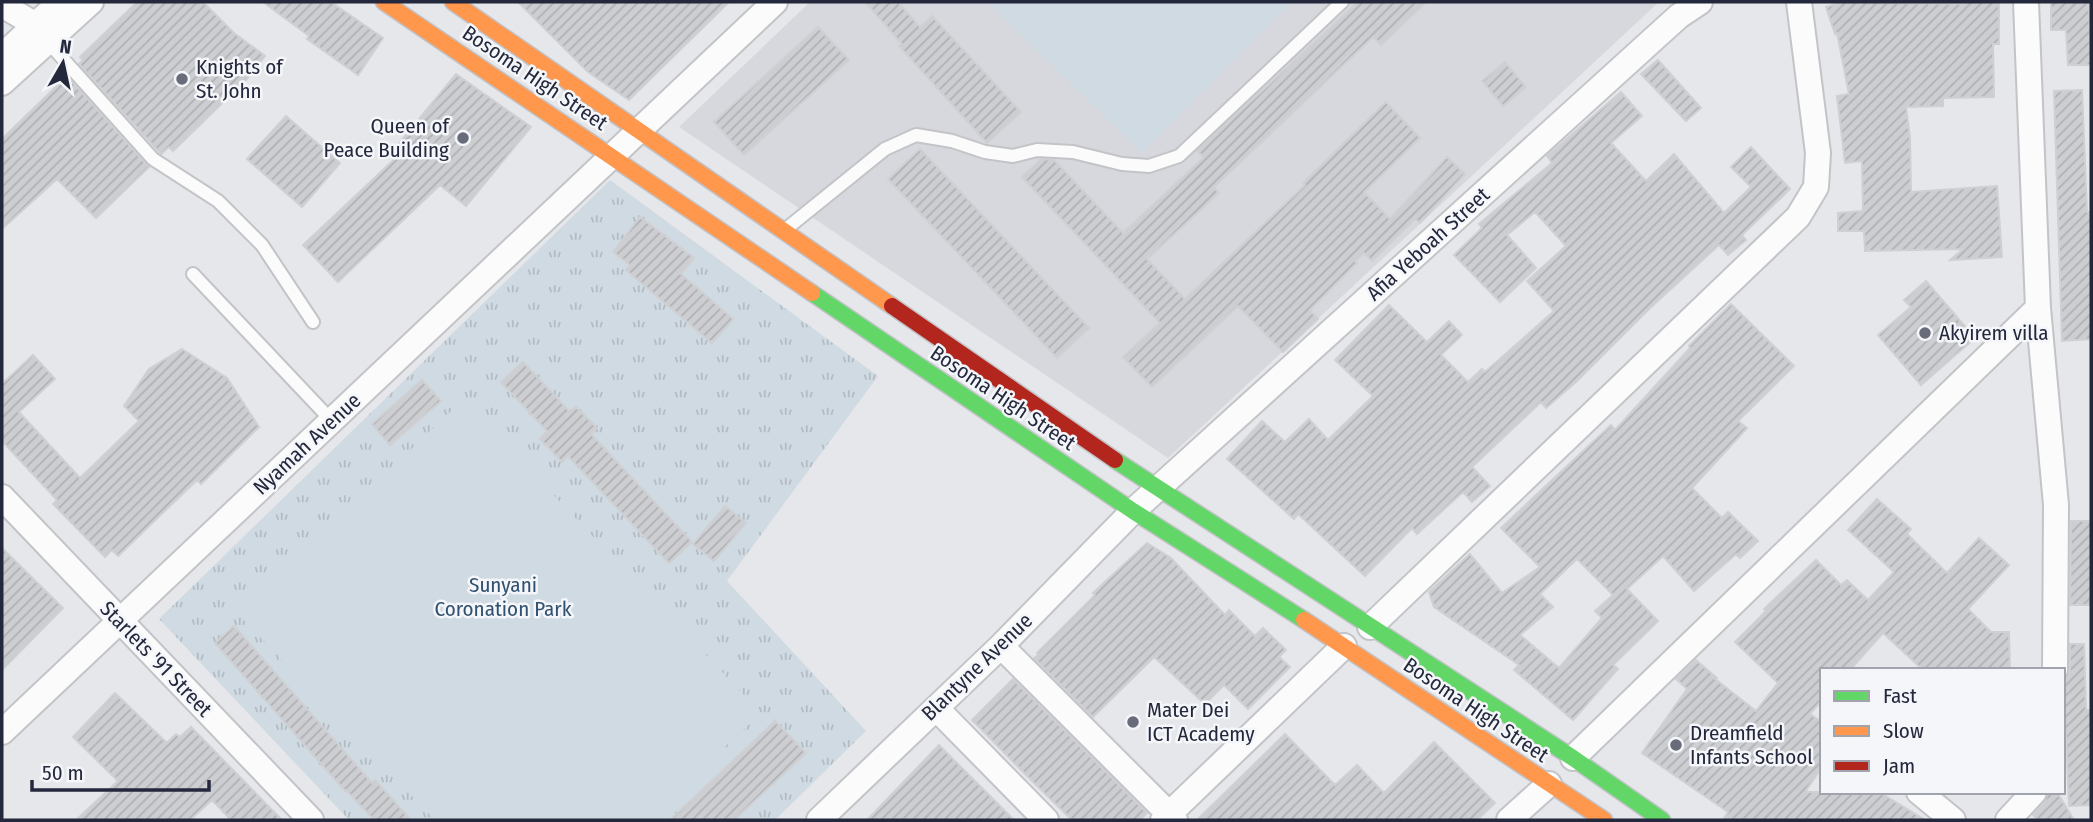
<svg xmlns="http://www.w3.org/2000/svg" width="2093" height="822" font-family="'Fira Sans Condensed',sans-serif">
	<defs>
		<pattern id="park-tufts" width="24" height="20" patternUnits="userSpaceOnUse" patternTransform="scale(1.75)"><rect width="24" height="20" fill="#d0dae2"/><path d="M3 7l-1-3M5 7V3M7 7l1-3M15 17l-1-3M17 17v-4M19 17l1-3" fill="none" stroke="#b2bbc3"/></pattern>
		<pattern id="building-hatch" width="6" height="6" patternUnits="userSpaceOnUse" patternTransform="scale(1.75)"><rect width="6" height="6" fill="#cdced1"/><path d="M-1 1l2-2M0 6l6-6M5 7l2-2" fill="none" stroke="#b0b1b4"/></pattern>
	</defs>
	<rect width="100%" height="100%" fill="#e6e7ea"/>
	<path fill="#d6d8dd" d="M810,2H1659L1168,458L679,127Z"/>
	<path fill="url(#park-tufts)" d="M610,180L878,376L727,581L866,731L775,820H349L159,619Z"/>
	<path fill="#d0dae2" d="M987,2H1292L1142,153Z
		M463,400L761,713L647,820H435L237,613Z"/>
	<path fill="url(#building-hatch)" stroke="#ced0d3" stroke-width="2" fill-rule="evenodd" d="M137,2H203L234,33L265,56L247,79L173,151L169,147L161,154L79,64L83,60L80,57Z
		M263,2H331L383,38L358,75L307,39L309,36Z
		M518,2H729L629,100L588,72Z
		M865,2H898L920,27L932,16L1021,112L987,143L899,46L902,44Z
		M1358,2H1426L1381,45L1373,37L1214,187L1219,193L1147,259L1185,299L1305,185L1303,183L1386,102L1420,138L1364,192L1390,219L1447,157L1465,174L1420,223L1415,219L1372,261L1364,253L1355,261L1357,263L1310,310L1318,319L1283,352L1238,306L1152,387L1123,357L1160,323L1022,177L1041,159L1054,160L1123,233L1204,157L1197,151Z
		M1842,2L1963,4V2H1999V44H1993L1994,97L1943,98V106L1906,107L1910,137L1911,192L1997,186L2002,257L1950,260L1963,249L1865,251L1864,231H1838V213L1863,211L1862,161L1845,163L1837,96L1849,94L1837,33L1835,34L1826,7Z
		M2051,2H2089L2091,65H2068L2066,30H2051Z
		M818,27L849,60L744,155L714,122Z
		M1658,60L1701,108L1686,121L1641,74Z
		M1505,62L1526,87L1503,106L1482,81Z
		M456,74L531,127L466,206L440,185L338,282L303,245L401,153L395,148Z
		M67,76L149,167L96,218L57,179L2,229V139Z
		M2082,90L2087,212H2091V339L2062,341L2054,91Z
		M1621,92L1642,116L1611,143L1646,181L1674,154L1724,213L1751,187L1731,167L1751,147L1790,189L1742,235L1746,240L1728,255L1719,245L1650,308L1576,382L1546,408L1541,402L1472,467L1490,486L1472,502L1463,492L1417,534L1412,528L1365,576L1298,514L1294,519L1227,459L1262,421L1285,442L1309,419L1328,440L1373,396L1335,360L1389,305L1427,342L1449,321L1462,335L1441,355L1468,382L1482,369L1485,372L1554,311L1527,281L1566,246L1535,212L1507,235L1536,268L1500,302L1454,255L1482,228L1479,224L1552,163L1547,156Z
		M286,116L340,163L302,207L247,159Z
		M920,149L1089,328L1057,358L888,179Z
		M640,217L694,258L681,274L733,319L712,343L626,270L630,265L613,252Z
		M1926,281L1975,338L1921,385L1878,335L1911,307L1904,300Z
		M1731,304L1794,366L1738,421L1747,428L1692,488L1722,518L1728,512L1758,541L1740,558L1736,554L1694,591L1663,556L1627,589L1658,621L1613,665L1618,669L1573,720L1514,670L1519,665L1434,607L1429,592L1470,554L1502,593L1540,567L1501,528L1611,425L1615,430L1690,348L1689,346ZM1577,559L1613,595L1595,611L1602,618L1559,668L1520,635L1553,607L1540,594Z
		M182,349L227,378L259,427L201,484L197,480L118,556L112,550L105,557L53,504L57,500L2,441V384L33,355L55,379L19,412L80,478L139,421L124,406L149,369Z
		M523,362L570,412L576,407L597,428L591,434L692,542L669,563L568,456L562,462L540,439L547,431L501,382Z
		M422,380L441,401L390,445L372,424Z
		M1877,499L1911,529L1907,534L1947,573L1979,538L2009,565L1968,609L1991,632H2009L2010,670H1923L1883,633L1850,670H1822V700L1810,714L1822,722V767L1805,792H1879L1925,820H1723L1728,812L1642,753L1687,689L1676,679L1696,660L1717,678L1715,679L1756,711L1778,683L1735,642L1766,611L1764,609L1816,560L1841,585L1847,580L1868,600L1894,572L1848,530Z
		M725,506L746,523L714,561L693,544Z
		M2071,521H2091V605H2070Z
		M1147,543L1171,558L1225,615L1229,610L1255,636L1263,628L1286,650L1279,657L1290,667L1248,709L1224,685L1205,704L1154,657L1093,717L1034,658L1038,655L1037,653L1095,595L1093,593Z
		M2,548L63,608L2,670Z
		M234,626L372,783L375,780L411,820H374L346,790L345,791L215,643Z
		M2070,644H2084L2086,710H2091V805L2069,806L2066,735H2063V682L2070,671Z
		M1013,679L1147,813L1140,820H1072L1032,781L972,720Z
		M115,693L167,743L176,734L180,737L191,727L282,820H231L212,800L190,820H76L118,781L73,737Z
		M775,721L806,753L734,820H670Z
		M1285,734L1335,785L1357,765L1384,793L1434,742L1495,803L1477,820H1197Z
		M939,745L1014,820H867Z
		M2048,792H2057L2074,820H2039L2033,815L2045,802Z"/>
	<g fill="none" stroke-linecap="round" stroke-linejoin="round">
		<g stroke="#c3c4c7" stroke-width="16">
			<path id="lane" d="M47,41L153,159L218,201L262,245L313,322
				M786,229L885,149L916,135L952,141L985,152L1013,156L1037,150L1073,152L1122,164L1149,166L1179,156L1342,2
				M193,274L332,421"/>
		</g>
		<g stroke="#c3c4c7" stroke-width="28">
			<path id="street" d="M2026,2L2038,308L2056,505L2055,670
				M2,5L36,25
				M2,56L60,2
				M2,83L91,2
				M2,497L311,820
				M1370,627L1798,217L1816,187L1818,153L1799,2
				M1001,646L1175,820
				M936,708L1046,820
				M2,732L775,2
				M1573,758L2038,308
				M1919,792L1953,820
				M819,820L1001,646L1133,511L1679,16L1700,2
				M1163,820L1344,646
				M1509,820L1549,784
				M2008,820L2034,792"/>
		</g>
		<g stroke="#c2c3c8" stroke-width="19">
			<path id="fast" d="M812,293L1133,511L1304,620
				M1115,460L1573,758L1662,820"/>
		</g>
		<g stroke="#c2c3c8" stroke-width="19">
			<path id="slow" d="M384,2L812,293
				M453,2L892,306
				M1304,620L1604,820"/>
		</g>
		<g stroke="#c2c3c8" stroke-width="19">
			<path id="jam" d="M892,306L1115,460"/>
		</g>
		<use href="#lane" stroke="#fbfbfc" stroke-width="12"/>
		<use href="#street" stroke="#fbfbfc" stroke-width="24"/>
		<use href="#fast" stroke="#63d668" stroke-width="16"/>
		<use href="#slow" stroke="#ff974d" stroke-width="16"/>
		<use href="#jam" stroke="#b3261e" stroke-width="16"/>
	</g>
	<g fill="#686b79" stroke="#f4f6f9" stroke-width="2.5">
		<circle cx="182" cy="79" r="7"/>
		<circle cx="463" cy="138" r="7"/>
		<circle cx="1925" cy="333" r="7"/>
		<circle cx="1133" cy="722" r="7"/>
		<circle cx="1676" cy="745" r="7"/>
	</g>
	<g text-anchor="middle" stroke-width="5" stroke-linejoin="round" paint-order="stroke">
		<g font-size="21" fill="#24283c" stroke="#f4f6f9" text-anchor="start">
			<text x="196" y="74">Knights of<tspan x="196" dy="24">St. John</tspan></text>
			<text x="449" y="133" text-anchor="end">Queen of<tspan x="449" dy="24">Peace Building</tspan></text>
			<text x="1939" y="340">Akyirem villa</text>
			<text x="1147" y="717">Mater Dei<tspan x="1147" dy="24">ICT Academy</tspan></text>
			<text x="1690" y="740">Dreamfield<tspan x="1690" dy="24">Infants School</tspan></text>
		</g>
		<g font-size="21" fill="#24283c" stroke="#f4f6f9">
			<text transform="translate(535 78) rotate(34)" y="7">Bosoma High Street</text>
			<text transform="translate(1428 244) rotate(-42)" y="7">Afia Yeboah Street</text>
			<text transform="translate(1003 398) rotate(34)" y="7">Bosoma High Street</text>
			<text transform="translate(307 444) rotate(-43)" y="7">Nyamah Avenue</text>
			<text transform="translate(156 659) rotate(46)" y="7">Starlets '91 Street</text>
			<text transform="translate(977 667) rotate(-44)" y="7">Blantyne Avenue</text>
			<text transform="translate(1476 710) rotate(34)" y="7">Bosoma High Street</text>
		</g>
		<g font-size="21" fill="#315170" stroke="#f4f6f9">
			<text x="503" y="592">Sunyani<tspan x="503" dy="24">Coronation Park</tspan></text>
		</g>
	</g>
	<rect width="2093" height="822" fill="none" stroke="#24283c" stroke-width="7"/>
	<rect x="1820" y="668" width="245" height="126" fill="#f4f6f9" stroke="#a1a4ad" stroke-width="2"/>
	<rect x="1834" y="691" width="35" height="10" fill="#63d668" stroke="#a1a4ad" stroke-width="2"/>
	<text x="1883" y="703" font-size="21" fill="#24283c">Fast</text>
	<rect x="1834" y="726" width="35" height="10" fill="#ff974d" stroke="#a1a4ad" stroke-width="2"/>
	<text x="1883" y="738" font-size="21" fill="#24283c">Slow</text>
	<rect x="1834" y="761" width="35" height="10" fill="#b3261e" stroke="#a1a4ad" stroke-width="2"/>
	<text x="1883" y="773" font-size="21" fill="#24283c">Jam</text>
	<g transform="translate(63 63) rotate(9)" stroke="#f4f6f9" stroke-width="5" paint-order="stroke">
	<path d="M0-5L12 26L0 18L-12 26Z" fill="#24283c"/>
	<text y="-10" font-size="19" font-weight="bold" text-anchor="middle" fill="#24283c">N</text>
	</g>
	<path d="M32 780v10h177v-10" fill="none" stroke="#24283c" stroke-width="3.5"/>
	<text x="42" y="780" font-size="21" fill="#24283c" stroke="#f4f6f9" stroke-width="5" paint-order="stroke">50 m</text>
</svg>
